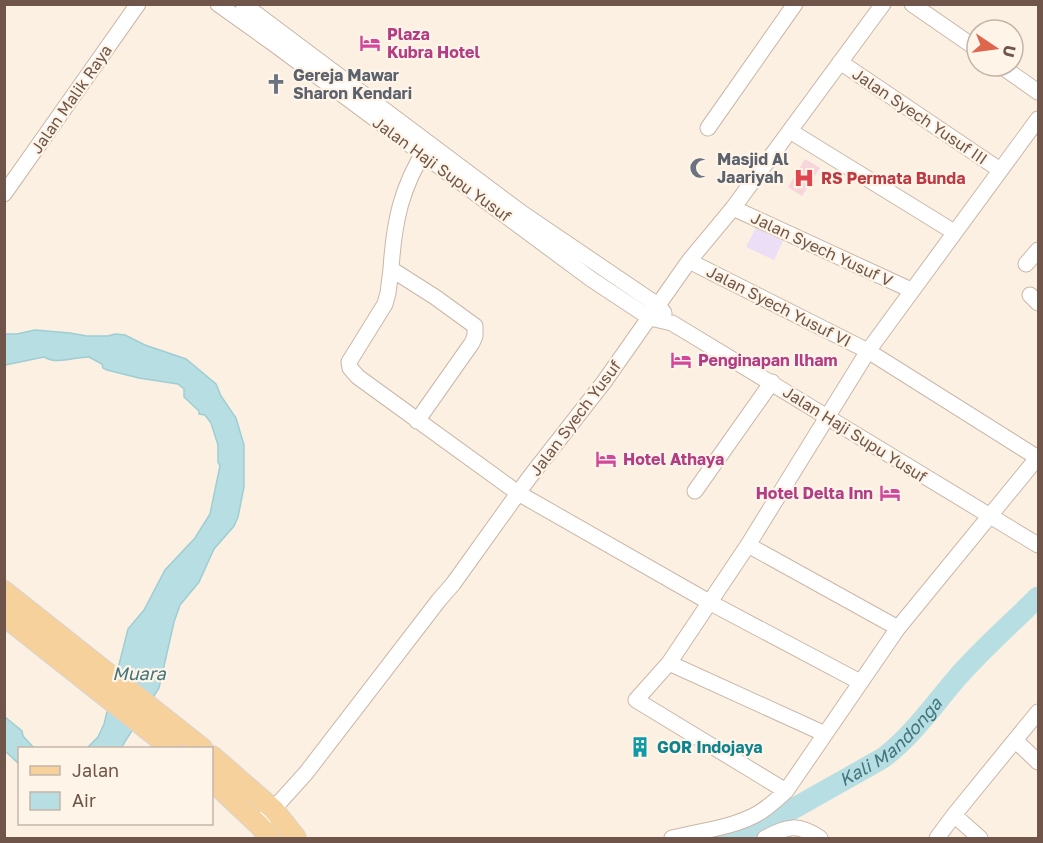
<svg xmlns="http://www.w3.org/2000/svg" width="1043" height="843" font-family="'Golos Text',sans-serif">
	<rect width="100%" height="100%" fill="#fbf0e1"/>
	<path fill="#eddef7" d="M756,228L783,241L774,260L746,247Z"/>
	<path fill="#f8d5da" d="M805,159L820,168L802,196L788,187Z"/>
	<path fill="#b7dee2" stroke="#9eced4" stroke-width="1.5" d="M35,330L70,333L87,336H108L115,334L125,335L145,345L186,359L216,384L221,396L236,418L244,445V487L238,517L234,526L214,549L199,582L180,605L174,622L159,688L121,748H87L98,737L104,724L128,629L144,610L165,570L195,538L210,514L220,466L218,462V445L211,423L205,415L199,414V411L184,397V389L178,384L139,378L107,370L103,368L102,364L89,357C73,357 58,365 44,357L5,365V334H17Z
		M5,717L22,731L23,736L34,748H20L19,764L5,751Z"/>
	<g fill="none" stroke-linecap="round" stroke-linejoin="round">
		<path stroke="#b7dee2" stroke-width="21" id="s1" d="M710,838L766,824L883,758C912,736 932,707 956,679C981,650 1011,624 1038,597"/>
		<g stroke="#cab7a9" stroke-width="17">
			<path id="minor" d="M218,4L274,44L591,279L650,318L672,323L1038,545
				M243,4L522,213L659,306L664,313
				M912,4L977,49
				M840,62L1000,170
				M1001,66L1038,92
				M708,128L795,4
				M790,131L954,232
				M4,194L138,4
				M733,208L911,290
				M689,261L868,351L1038,458
				M1026,264L1038,250
				M391,269C394,222 401,187 427,147
				M1030,295L1038,303
				M417,421L472,343L475,336V326L435,297L391,269L388,293L385,304L349,362L350,368L358,377L518,493L709,602L860,682
				M695,491L772,382
				M748,545L898,628
				M669,663L825,734
				M1015,740L1038,762
				M786,791L636,700L669,663L748,545L868,351L1038,119
				M954,815L980,838
				M259,825L306,773L439,600L453,584L529,478L604,382L689,261L733,208L883,4
				M672,838C699,831 732,828 757,814C768,808 777,799 786,791L898,628L1038,457
				M765,838C789,826 797,823 820,838
				M937,838L954,815L1038,712"/>
		</g>
		<g stroke="#dad3d0" stroke-width="22">
			<path id="major" d="M4,591L202,748
				M4,616L171,748
				M212,756L274,810L296,838
				M212,781L259,825L270,838"/>
		</g>
		<use href="#minor" stroke="#fff" stroke-width="15"/>
		<use href="#major" stroke="#f6d19c" stroke-width="20"/>
	</g>
	<defs>
		<g id="hotel-bare" transform="scale(1.62)"><path d="M-6-4.5h1.5V1H6V5H4.5V3h-9V5H-6ZM-4 0a1.8 1.8 0 1 1 3.6 0ZM.5 0V-2.5h3Q6-2.5 6 0Z" fill="#d1479c" stroke="#fef4e7" stroke-width="2.5" paint-order="stroke"/></g>
		<g id="church-bare" transform="scale(1.62)"><path d="M-1.2-6h2.4v3.5h3.3v2.4h-3.3V6h-2.4V-.1h-3.3v-2.4h3.3Z" fill="#6b7280" stroke="#fef4e7" stroke-width="2.5" paint-order="stroke"/></g>
		<g id="mosque-bare" transform="scale(1.62)"><path d="M3.5-4.9A6 6 0 1 0 3.5 4.9A5 5 0 1 1 3.5-4.9Z" fill="#6b7280" stroke="#fef4e7" stroke-width="2.5" paint-order="stroke"/></g>
		<g id="hospital-bare" transform="scale(1.62)"><path d="M-5-5h3v3.5h4V-5h3V5h-3V1.5h-4V5h-3Z" fill="#e0444e" stroke="#fef4e7" stroke-width="2.5" paint-order="stroke"/></g>
		<g id="building-bare" transform="scale(1.62)"><path d="M-4-6H4V6H1V3H-1V6H-4ZM-2.5-4.3h1.7v1.8h-1.7ZM.8-4.3h1.7v1.8H.8ZM-2.5-1h1.7V.8h-1.7ZM.8-1h1.7V.8H.8Z" fill="#0f9aa8" stroke="#fef4e7" stroke-width="2.5" paint-order="stroke"/></g>
	</defs>
	<g fill-rule="evenodd">
		<use href="#hotel-bare" x="370" y="43"/>
		<use href="#church-bare" x="276" y="84"/>
		<use href="#mosque-bare" x="700" y="168"/>
		<use href="#hospital-bare" x="804" y="178"/>
		<use href="#hotel-bare" x="681" y="360"/>
		<use href="#hotel-bare" x="606" y="459"/>
		<use href="#hotel-bare" x="890" y="493"/>
		<use href="#building-bare" x="640" y="747"/>
	</g>
	<g text-anchor="middle" stroke-width="4.5" stroke-linejoin="round" paint-order="stroke">
		<g font-size="16" font-weight="bold" fill="#b23c85" stroke="#fef4e7" text-anchor="start">
			<text x="387" y="40">Plaza<tspan x="387" dy="18">Kubra Hotel</tspan></text>
			<text x="698" y="366">Penginapan Ilham</text>
			<text x="623" y="465">Hotel Athaya</text>
			<text x="873" y="499" text-anchor="end">Hotel Delta Inn</text>
		</g>
		<g font-size="16" font-weight="bold" fill="#5b616d" stroke="#fef4e7" text-anchor="start">
			<text x="293" y="81">Gereja Mawar<tspan x="293" dy="18">Sharon Kendari</tspan></text>
			<text x="717" y="165">Masjid Al<tspan x="717" dy="18">Jaariyah</tspan></text>
		</g>
		<g font-size="16" fill="#70564a" stroke="#fef4e7">
			<text transform="translate(71 99) rotate(-55)" y="6">Jalan Malik Raya</text>
			<text transform="translate(920 116) rotate(34)" y="6">Jalan Syech Yusuf III</text>
			<text transform="translate(442 169) rotate(36)" y="6">Jalan Haji Supu Yusuf</text>
			<text transform="translate(822 249) rotate(25)" y="6">Jalan Syech Yusuf V</text>
			<text transform="translate(779 306) rotate(27)" y="6">Jalan Syech Yusuf VI</text>
			<text transform="translate(575 418) rotate(-53)" y="6">Jalan Syech Yusuf</text>
			<text transform="translate(855 434) rotate(32)" y="6">Jalan Haji Supu Yusuf</text>
		</g>
		<g font-size="16" font-weight="bold" fill="#be3a42" stroke="#fef4e7" text-anchor="start">
			<text x="821" y="184">RS Permata Bunda</text>
		</g>
		<g font-size="16" font-weight="bold" fill="#0d838f" stroke="#fef4e7" text-anchor="start">
			<text x="657" y="753">GOR Indojaya</text>
		</g>
		<g font-size="18" font-style="italic" fill="#42757c" stroke="#fef4e7">
			<text x="139" y="680">Muara</text>
			<text dy="6" stroke="none"><textPath href="#s1" startOffset="208">Kali Mandonga</textPath></text>
		</g>
	</g>
	<rect width="1043" height="843" fill="none" stroke="#70564a" stroke-width="12"/>
	<rect x="18" y="747" width="195" height="78" fill="#fef4e7" stroke="#c5b5a8" stroke-width="1.5"/>
	<rect x="30" y="766" width="30" height="9" fill="#f6d19c" stroke="#c5b5a8" stroke-width="1.5"/>
	<text x="72" y="777" font-size="18" fill="#70564a">Jalan</text>
	<rect x="30" y="792" width="30" height="18" fill="#b7dee2" stroke="#c5b5a8" stroke-width="1.5"/>
	<text x="72" y="807" font-size="18" fill="#70564a">Air</text>
	<g transform="translate(995 48) rotate(103)"><circle r="28" fill="#fef4e7" stroke="#c5b5a8" stroke-width="1.5"/>
	<path d="M0-4.5L10 22L0 15L-10 22Z" fill="#df664c"/>
	<text y="-9" font-size="16" font-weight="bold" text-anchor="middle" fill="#70564a">U</text>
	</g>
</svg>
